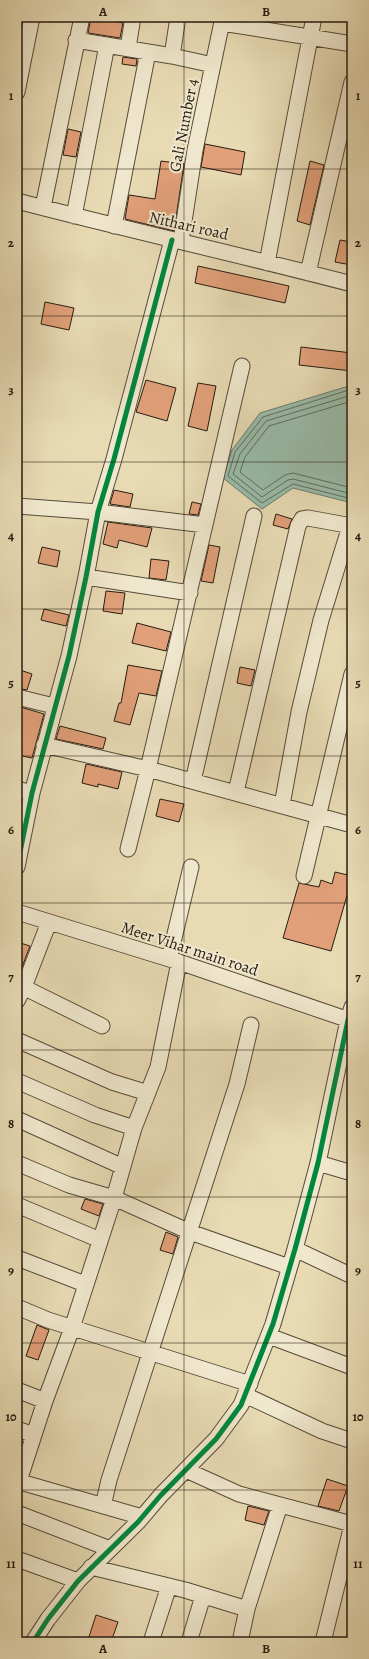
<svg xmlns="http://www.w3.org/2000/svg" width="369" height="1659" font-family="Alegreya,serif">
	<rect width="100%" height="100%" fill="#e8dbb4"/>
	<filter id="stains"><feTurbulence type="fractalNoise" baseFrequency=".005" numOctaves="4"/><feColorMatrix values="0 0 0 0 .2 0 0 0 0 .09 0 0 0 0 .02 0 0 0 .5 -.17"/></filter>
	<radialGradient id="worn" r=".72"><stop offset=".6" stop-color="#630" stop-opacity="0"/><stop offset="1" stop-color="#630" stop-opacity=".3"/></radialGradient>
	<path fill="#98bca9" stroke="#6a7c6c" d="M352,385V503L293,488L262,509L223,478L232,450L260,413Z"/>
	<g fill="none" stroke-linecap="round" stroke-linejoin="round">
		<path stroke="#5f6c5c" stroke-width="1" d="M352,389L263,417L235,452L228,476L262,503L293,484L352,499
			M352,395L266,421L240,454L233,474L262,497L288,480L293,479L352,494
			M352,401L269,426L245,457L240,472L263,490L285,475L293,473L352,488"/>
	</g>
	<path fill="#e1a079" stroke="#261b10" d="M91,17H100V18L123,23L120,38L88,33Z
		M123,57L137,59L136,66L122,64Z
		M68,129L81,132L76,157L63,155Z
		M205,144L245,152L241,175L201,167Z
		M161,161L184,164L174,231L125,219L129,195L155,199Z
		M310,161L324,165L310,225L297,221Z
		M340,240L352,242V265L335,262Z
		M198,266L289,286L285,303L195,283Z
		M45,302L74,308L69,330L41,324Z
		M301,347L352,353V371L299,365Z
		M146,380L176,388L167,421L136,412Z
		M198,383L216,386L207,431L188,426Z
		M114,490L133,494L130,507L110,504Z
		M192,502L201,504L198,515L189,514Z
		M276,514L292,519L288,529L273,525Z
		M108,522L152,528L147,547L119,540L117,548L103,544Z
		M209,545L220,547L213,583L201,581Z
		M42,547L60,551L57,567L38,563Z
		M151,559L169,561L166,580L149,578Z
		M106,591L125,593L122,614L103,611Z
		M44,609L69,615L66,626L41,620Z
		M137,623L171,632L166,651L132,643Z
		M128,665L162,671L156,696L139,693L130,725L114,721L119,703H121Z
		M240,667L255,670L251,686L237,683Z
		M17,669L32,674L27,690L17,688Z
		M17,706L44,714L32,758L17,755Z
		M60,726L106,738L103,749L56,739Z
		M86,764L122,772L118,789L98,784V787L82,783Z
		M160,799L184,804L179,822L156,816Z
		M335,872L352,876V878L331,951L283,938L299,883L319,887L321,880L332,884Z
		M17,942L30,946L19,975H17Z
		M85,1199L103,1204L99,1216L81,1209Z
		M166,1232L178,1237L173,1254L160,1250Z
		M37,1325L49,1330L38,1360L26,1356Z
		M327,1479L348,1486L339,1511L318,1506Z
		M248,1506L269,1511L264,1525L245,1520Z
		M96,1615L118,1622L111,1642H105L89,1637Z"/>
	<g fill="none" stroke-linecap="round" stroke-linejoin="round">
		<g stroke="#564b39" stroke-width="17">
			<path id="minor" d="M222,23L352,44
				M76,40L172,56L213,65
				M128,48L133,17
				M172,56L178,17
				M17,92L32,17
				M17,201C128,230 241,255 352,284
				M43,207L82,17
				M74,216L107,45
				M114,226L148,52
				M181,241L195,150L223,17
				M267,263L314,17
				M308,273L352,82
				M17,506L98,512L205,525
				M86,577L190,593
				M17,697L54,706
				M44,745L148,769L352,825
				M193,781L254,516
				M17,789L32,793
				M236,792L298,526L302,519L308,518L352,526
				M282,805L299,712L321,620L350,526
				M128,849L148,769L242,366
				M17,867L32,793L69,656L86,577L98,512L114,459L172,240
				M304,876L352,674
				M17,912L179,962L352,1021
				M169,959L191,867
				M17,984L102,1026
				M17,1001L24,987L49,922
				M17,1040L112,1082L148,1093
				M17,1081L95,1115L134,1128
				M17,1119L123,1167
				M17,1163L69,1185L114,1198L190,1232L289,1267
				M318,1163L352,1173
				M17,1205L100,1240
				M295,1249L352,1276
				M17,1258L85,1284
				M17,1307L48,1320L250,1384
				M269,1336L352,1367
				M17,1390L45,1401
				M245,1395L322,1431L352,1441
				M17,1429L34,1435
				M186,1470L239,1494L352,1524
				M17,1481L142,1517
				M19,1481L45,1401L72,1328L114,1198L134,1128L158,1067L179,962
				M103,1506L109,1480L237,1084L251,1025
				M17,1513L110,1549
				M17,1559L78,1581
				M91,1567L185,1590L247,1609
				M33,1642L48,1619L78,1581L138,1522L161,1495L216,1439L241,1405L273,1324L295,1249L318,1163L348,1020L352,1007
				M151,1642L169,1586
				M189,1642L203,1596
				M240,1642L247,1609L280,1505
				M323,1642L352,1525"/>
		</g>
		<use href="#minor" stroke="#f0e8ce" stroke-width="15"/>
		<g stroke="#f0e8ce" stroke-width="8">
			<path id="cycleway" d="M17,867L32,793L69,656L86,577L98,512L114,459L172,240
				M33,1642L48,1619L78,1581L138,1522L161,1495L216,1439L241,1405L273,1324L295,1249L318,1163L348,1020L352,1007"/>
		</g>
		<use href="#cycleway" stroke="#00873e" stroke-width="5"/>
	</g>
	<path fill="none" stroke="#261b10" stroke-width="1" stroke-opacity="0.55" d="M184,17V1642M17,169H352M17,316H352M17,462H352M17,609H352M17,756H352M17,903H352M17,1050H352M17,1197H352M17,1343H352M17,1490H352"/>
	<g text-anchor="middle" stroke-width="4" stroke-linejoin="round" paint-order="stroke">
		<g font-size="16" fill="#261b10" stroke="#f0e8ce">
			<text transform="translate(183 125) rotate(-79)" y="6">Gali Number 4</text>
			<text transform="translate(189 225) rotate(13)" y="6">Nithari road</text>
			<text transform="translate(190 948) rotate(18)" y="6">Meer Vihar main road</text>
		</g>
	</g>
	<rect width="369" height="1659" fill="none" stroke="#e8dbb4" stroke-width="44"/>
	<rect x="22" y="22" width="325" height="1615" fill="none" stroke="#261b10" stroke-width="1.5"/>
	<g font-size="13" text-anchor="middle" font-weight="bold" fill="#261b10">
		<text x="103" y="16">A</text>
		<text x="266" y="16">B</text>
		<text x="11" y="100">1</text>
		<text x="358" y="100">1</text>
		<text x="11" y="247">2</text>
		<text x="358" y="247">2</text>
		<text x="11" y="394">3</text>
		<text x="358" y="394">3</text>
		<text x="11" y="540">4</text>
		<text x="358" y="540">4</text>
		<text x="11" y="687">5</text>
		<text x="358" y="687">5</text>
		<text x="11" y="834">6</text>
		<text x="358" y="834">6</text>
		<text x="11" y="981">7</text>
		<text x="358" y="981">7</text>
		<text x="11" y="1128">8</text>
		<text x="358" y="1128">8</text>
		<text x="11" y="1275">9</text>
		<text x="358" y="1275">9</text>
		<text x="11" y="1421">10</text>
		<text x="358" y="1421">10</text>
		<text x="11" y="1568">11</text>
		<text x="358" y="1568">11</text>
		<text x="103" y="1653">A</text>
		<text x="266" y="1653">B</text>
	</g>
	<rect width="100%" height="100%" filter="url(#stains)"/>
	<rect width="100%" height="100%" fill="url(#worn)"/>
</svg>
